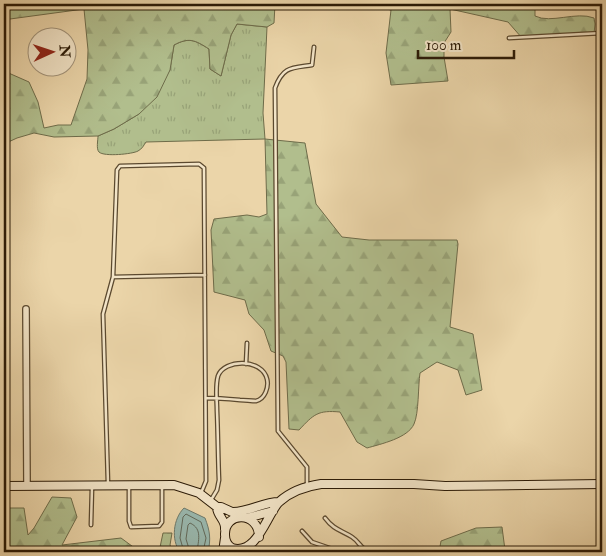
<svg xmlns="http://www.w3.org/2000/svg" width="606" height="556" font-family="'IM FELL Double Pica',serif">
	<defs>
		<pattern id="grass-tufts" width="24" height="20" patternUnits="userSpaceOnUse" patternTransform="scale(1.25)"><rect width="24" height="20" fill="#b1be8d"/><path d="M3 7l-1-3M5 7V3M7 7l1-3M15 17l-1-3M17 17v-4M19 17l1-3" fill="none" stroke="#98a378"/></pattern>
		<pattern id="forest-firs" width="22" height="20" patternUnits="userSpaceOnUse" patternTransform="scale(1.25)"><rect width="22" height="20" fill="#b1be8d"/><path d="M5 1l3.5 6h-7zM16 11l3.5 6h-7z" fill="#98a378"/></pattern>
	</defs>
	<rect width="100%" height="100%" fill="#ebd5a9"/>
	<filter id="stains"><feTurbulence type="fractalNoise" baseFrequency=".004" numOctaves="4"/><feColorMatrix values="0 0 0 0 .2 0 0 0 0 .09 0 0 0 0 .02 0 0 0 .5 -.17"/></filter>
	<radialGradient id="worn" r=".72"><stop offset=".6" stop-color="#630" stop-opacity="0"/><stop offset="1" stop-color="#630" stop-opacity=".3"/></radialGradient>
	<path fill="url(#grass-tufts)" stroke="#6e6c4a" d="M237,24L267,27L263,113L265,139L146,142C144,145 142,149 138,151C133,154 104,157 99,152C96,149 98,140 98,136L114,129L139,114L170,70L174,45C189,37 195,40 209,49L210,69L221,76L231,35Z"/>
	<path fill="url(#forest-firs)" stroke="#6e6c4a" d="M4,4H275L274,23L267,27L237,24L231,35L221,76L210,69L209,49C195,40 189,37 174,45L170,70L157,97L139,114L114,129L98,136L54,137L34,133L17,138L4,144V71L29,82L38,102L44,128L58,125H71L87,79L88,50L84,9L10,19L4,17Z
		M323,4H548L535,9V16C551,24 576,11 594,18L595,24L594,34L522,38L508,22L450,9L451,32L444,43V57L448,81L391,85L386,53L391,10L377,7L326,5Z
		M265,139L305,143L316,204L342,237L369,240H457L458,244L450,327L473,334L482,390L466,395L458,370L437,362L420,373C418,386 419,413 414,424C408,438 381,444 367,448L357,442L340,412C318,410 314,414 299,430L289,429L286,362L283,356L271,351L264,330L249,314L245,300L214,292L211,230L214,219L247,215L259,217L267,214Z
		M52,497L71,498L77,517L62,545L121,538L136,549V552H4L9,508H24L28,535L34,528Z
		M502,527L505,550L502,552H439L441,541L476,528Z
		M163,533H172L170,545L173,552H159Z"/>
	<path fill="#99b8ae" stroke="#6d796b" d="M184,508L205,518C210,531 211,539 208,552H180C171,540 173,519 184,508Z"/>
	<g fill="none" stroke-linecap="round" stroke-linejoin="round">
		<path stroke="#62695a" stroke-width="1" d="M184,552L180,538L183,517L186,514L201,522L206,538L203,552
			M190,552L186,539L188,525L190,523C203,529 198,541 197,552"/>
		<g stroke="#5b492f" stroke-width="5">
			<path id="lane" d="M509,38L602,33
				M113,277L205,275
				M246,364L247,343
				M206,398C217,398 229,399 240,400C245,400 251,401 256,401C265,399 269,387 267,379C262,358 224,359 218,376C215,387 217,400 217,411C218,434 218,457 219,480L217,490L211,500
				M108,484L103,314L113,277L117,170L120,166L199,164L204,168L206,481L201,493
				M307,485V467L278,431L275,88C283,66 292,68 312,65L314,47
				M129,486V521L131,527L159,526L162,522V487
				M325,518C334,530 341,530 352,537C361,543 359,548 370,552
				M91,525L92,487
				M302,531L312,542L341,552"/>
		</g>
		<g stroke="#5b492f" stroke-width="8">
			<path id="street" d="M26,309L27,486"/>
		</g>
		<g stroke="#2b1a06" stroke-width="10">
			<path id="secondary" d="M4,486L174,485L199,493L217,507H221L243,517
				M217,507C217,516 226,520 225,529
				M233,512C249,512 263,502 279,502
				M247,518L273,511
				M259,537C259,511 224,511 225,535C225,540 227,545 232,548C257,556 267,514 279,502C291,491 307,486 321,484H414L445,486L602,484
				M223,552L225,538"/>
		</g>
		<use href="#lane" stroke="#f2e4c7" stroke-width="2.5"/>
		<use href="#street" stroke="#f2e4c7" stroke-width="5.5"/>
		<use href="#secondary" stroke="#f2e4c7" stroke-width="8"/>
	</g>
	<rect width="606" height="556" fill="none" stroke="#ebd5a9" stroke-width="20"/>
	<rect x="5" y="5" width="596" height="546" fill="none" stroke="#2b1a06" stroke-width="2.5"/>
	<rect x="10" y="10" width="586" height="536" fill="none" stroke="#2b1a06"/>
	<g transform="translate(52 52) rotate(87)"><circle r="24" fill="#f2e4c7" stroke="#a2937a"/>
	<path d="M0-4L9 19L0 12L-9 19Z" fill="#8f2418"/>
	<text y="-8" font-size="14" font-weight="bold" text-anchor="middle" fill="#2b1a06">N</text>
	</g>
	<path d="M418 50v8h96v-8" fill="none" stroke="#2b1a06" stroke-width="2.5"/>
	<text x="426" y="50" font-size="15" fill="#2b1a06" stroke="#f2e4c7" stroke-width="4" paint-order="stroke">100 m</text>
	<rect width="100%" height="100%" filter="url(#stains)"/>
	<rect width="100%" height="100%" fill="url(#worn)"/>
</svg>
